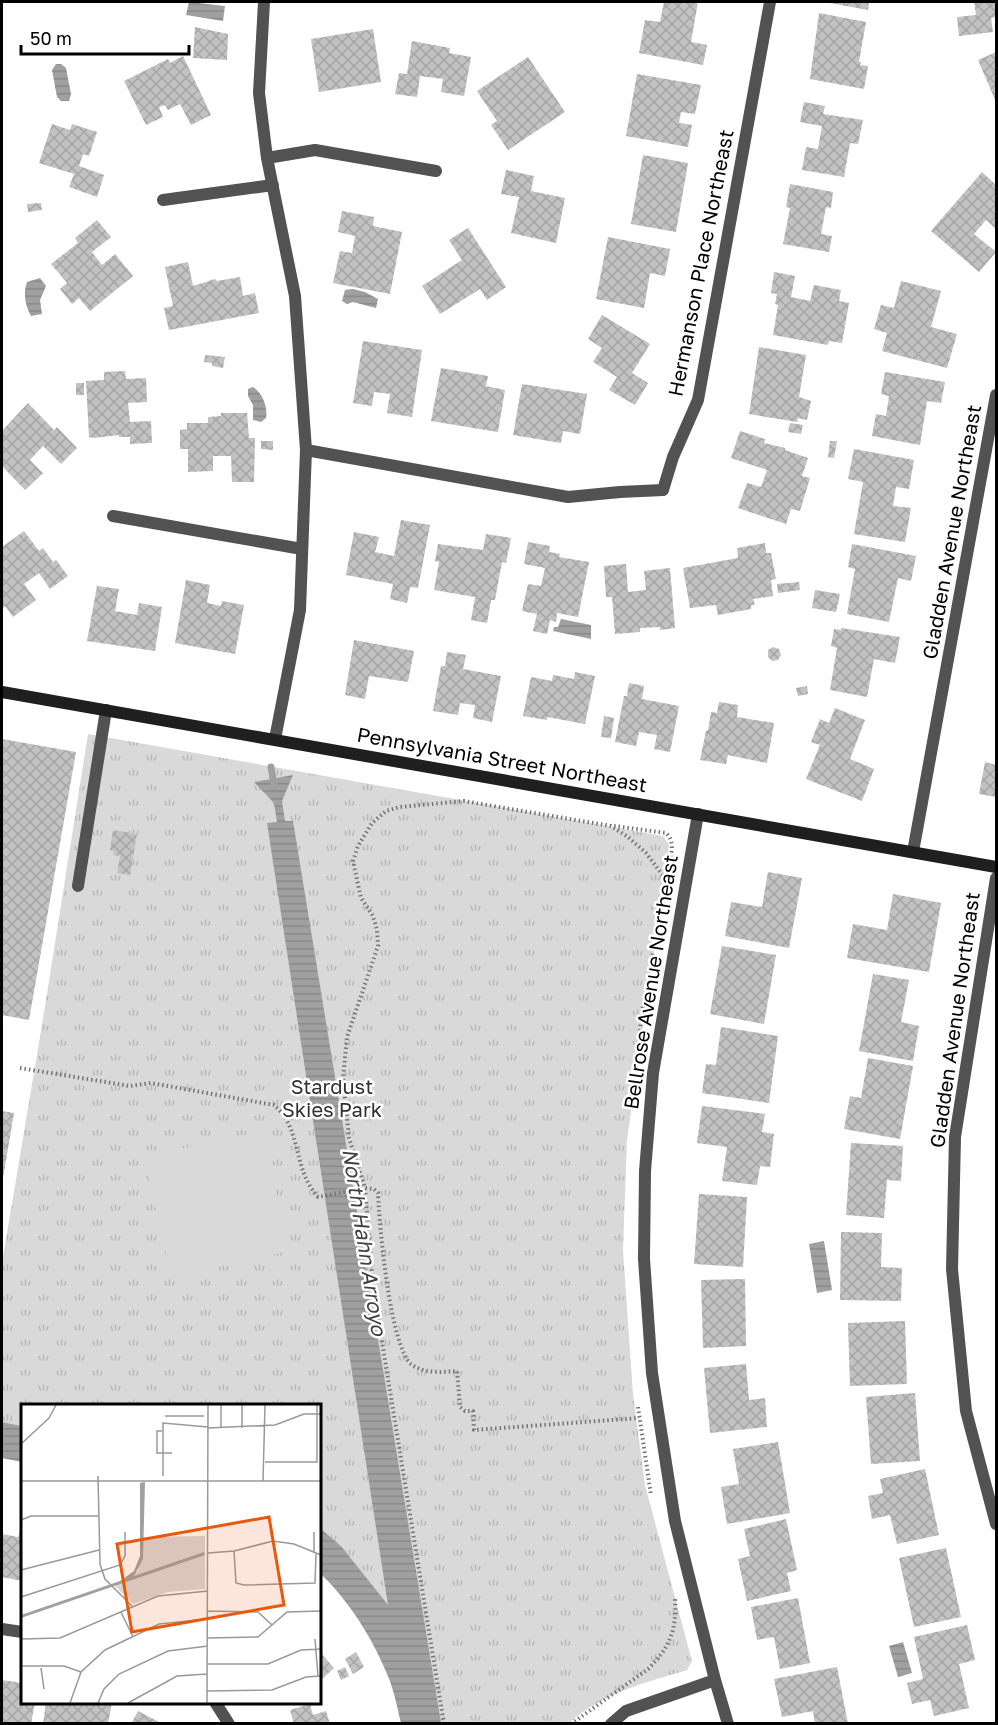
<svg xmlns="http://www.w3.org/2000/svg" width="998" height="1725" font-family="'Golos Text',sans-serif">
	<defs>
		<pattern id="grass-tufts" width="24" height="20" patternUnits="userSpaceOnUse" patternTransform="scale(1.5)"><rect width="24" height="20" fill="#d9d9d9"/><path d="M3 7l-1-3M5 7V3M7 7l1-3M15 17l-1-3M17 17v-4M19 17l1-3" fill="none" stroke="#b8b8b8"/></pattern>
		<pattern id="water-rules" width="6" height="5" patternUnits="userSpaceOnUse" patternTransform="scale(1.5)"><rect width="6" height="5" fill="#a0a0a0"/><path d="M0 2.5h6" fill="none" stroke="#888"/></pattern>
		<pattern id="building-cross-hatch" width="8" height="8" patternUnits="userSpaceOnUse" patternTransform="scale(1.5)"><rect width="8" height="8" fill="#c2c2c2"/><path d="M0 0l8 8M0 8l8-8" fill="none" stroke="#a5a5a5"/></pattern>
	</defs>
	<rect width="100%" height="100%" fill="#fff"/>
	<path fill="url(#grass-tufts)" d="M88,734L663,836L669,845L627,1140L623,1250L633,1394L645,1485L692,1661L687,1670C644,1683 603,1693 569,1723H433L341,1546L320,1528V1406H22V1426L2,1422V1263L43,1019Z"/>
	<path fill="#d9d9d9" d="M263,1131L289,1251L171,1277L144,1157Z"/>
	<path fill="url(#water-rules)" d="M189,2L225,6L223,21L186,15Z
		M56,64H61L66,68L71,94L69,101H61L57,97L52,70Z
		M40,278L46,286L40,300L42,314L31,316C25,305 23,294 27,282Z
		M353,289L365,292L378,299L376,308L353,302L347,304L342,301L345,290Z
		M253,387C263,393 268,408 266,418L261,422L253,420V405L248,396V389Z
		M561,619L591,625V639L553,631L554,627H558Z
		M293,775L282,801L285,821H293L441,1723H401C397,1707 394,1689 387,1674C372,1637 348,1600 320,1573V1528L341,1546L388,1605L267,823L277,822L274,803L254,782Z
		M824,1241L832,1290L817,1293L809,1244Z
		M2,1422L22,1426V1462L2,1458Z
		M903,1642L912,1673L898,1677L889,1646Z"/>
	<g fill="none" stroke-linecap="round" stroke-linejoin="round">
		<path stroke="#a0a0a0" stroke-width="7" d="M271,767L274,785"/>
	</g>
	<path fill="url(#building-cross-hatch)" d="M664,2H698L691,42L707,45L703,65L639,53L645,20L660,22Z
		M824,2H869L868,10Z
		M974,2H996V17L991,18L993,32L959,36L957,17L976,15Z
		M819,13L866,22L859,62H861L860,65L868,66L864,89L810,79Z
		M195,27L228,34L227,60L193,58Z
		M373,29L381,82L319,92L311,39Z
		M412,41L450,48L449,53L471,57L464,96L441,92L443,79L420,76L417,97L395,94L399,73L407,74Z
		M996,52V102L978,60Z
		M183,56L211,115L191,125L180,104L168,110L165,105L159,107L163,117L146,125L124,81L168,59L170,63Z
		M528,57L565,112L508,150L491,125L497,121L477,91Z
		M637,74L701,85L695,114L681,112L679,123L692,125L688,147L626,136Z
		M804,102L825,106L823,114L863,120L858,144L850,143L844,177L802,170L806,147L818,149L822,126L800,122Z
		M52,124L70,130L72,124L97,132L89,156L83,154L79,166L104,175L97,197L69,187L74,174L39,163Z
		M643,155L688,163L676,232L631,224Z
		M506,170L534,176L531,191L565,198L556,243L511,233L519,197L501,194Z
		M982,172L996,185V229L986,220L974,234L996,252L979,272L931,231Z
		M790,184L833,192L831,208L826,207L821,234L832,236L829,252L783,244L790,208L786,207Z
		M41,203L42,210L28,212L27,204Z
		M342,211L374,217L373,226L402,232L390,294L333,283L340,251L352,253L355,236L338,232Z
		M97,220L111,237L92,252L102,265L115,254L133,276L90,311L79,298L72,304L60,289L67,283L51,264L78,243L75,238Z
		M468,228L506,287L487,300L480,289L440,314L422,286L462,260L449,240Z
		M608,237L670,249L665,276L650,273L644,308L596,299Z
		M188,262L193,286L215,279L217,281L240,277L243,296L255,293L259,313L169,330L164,308L173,306L165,267Z
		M774,272L795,276L791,297L810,301L814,285L841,290L839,301L849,303L842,343L829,341L828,345L773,335L778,305L775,304L777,294L771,293Z
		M901,281L941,291L931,327L957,334L947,368L882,351L887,333L874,329L881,305L894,308Z
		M602,315L650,344L632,373L648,383L635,405L609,390L617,377L593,362L602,348L588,339Z
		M363,341L422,350L412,417L387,413L390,394L374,392L372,406L353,403Z
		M759,347L806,355L799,397L811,401L807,420L798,418L797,422L749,414Z
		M205,355L225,357L223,368L212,366V363L204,362Z
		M441,368L488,376L486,386L505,390L498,432L431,421Z
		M125,371L126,379L146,378L147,402L128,403L130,422L151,421L152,443L130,444V437H119V435L94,438L89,437L86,381L104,380V372Z
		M885,372L945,382L941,403L927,401L920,445L872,436L876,414L886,416L889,396L881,394Z
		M76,383H84V395H76Z
		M522,384L587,394L580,434L563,431L561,443L513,435Z
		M28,403L54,430L57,427L77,448L61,464L43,446L30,460L43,473L25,490L2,466V431Z
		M221,413H247L249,438H255L254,482H232L231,456H213V471L188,472V449H180V430L187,429V423H208V417L221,416Z
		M790,423L803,425L801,434L788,432Z
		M740,431L765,439L764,443L785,448V450L808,458L802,476L810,478L800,511L791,509L786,524L738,508L747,483L761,487L767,470L731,458Z
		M261,441H273V450L261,449Z
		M830,441H837L834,458L828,457Z
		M854,449L914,460L909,489L896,487L893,506L911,508L905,542L854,534L863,482L848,479Z
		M401,520L430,525L418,588L410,587L407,603L390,599L393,584L346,575L354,532L379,537L375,552L394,556Z
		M24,531L39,551L43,548L53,562L56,560L68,576L50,589L39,573L24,584L36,600L13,617L5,606L2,609V547Z
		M486,534L511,538L506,563L502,562L495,600H491L487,623L471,620L475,597L434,590L439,562L435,561L438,544L483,550Z
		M528,542L550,546L549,552L560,554L559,557L589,562L578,617L557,613L556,622L550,620L547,634L533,631L537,614L522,611L528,584L541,586L545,568L524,564Z
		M765,543L766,553H771L776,579L771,580L773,596L753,599L755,605H751V609L718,615L716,605L690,608L683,568L738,558L737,548Z
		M852,544L916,556L911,581L898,578L889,622L847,614L855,569L848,567Z
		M626,564L628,592L646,590L644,571L670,568L675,628L660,630V627L640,628V632L615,634L612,597H606L604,566Z
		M186,580L210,585L207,603L221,606L222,601L244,605L235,654L175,643Z
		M799,582L800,590L778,593L777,584Z
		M97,586L119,589L115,611L137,615L139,603L162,607L155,651L87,641Z
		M815,590L840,594L836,612L812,608Z
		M841,628L900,637L895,663L874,659L867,697L830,690L837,648L831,646L834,629L841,630Z
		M354,640L414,651L408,682L369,676L365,699L345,695Z
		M773,647L779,649L781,655L778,660L772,661L768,657V650Z
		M447,652L466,655L463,669L501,676L492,722L473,718L475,705L460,703L458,715L433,711L441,666H445Z
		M575,672L595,676L585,724L547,717V720L523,716L531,677L552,681L553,675L574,679Z
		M629,683L644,686L642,699L679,706L670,752L654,749L657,735L639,732L636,746L615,742L624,696H627Z
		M807,686L808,694L798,696L796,688Z
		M719,702L738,705L737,717L774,723L767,763L728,755L726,764L700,760L706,731L708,730L711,712L717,713Z
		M835,708L865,720L850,759L874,769L862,801L806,779L820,745L811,742L820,719L829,723Z
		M604,716L614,718L611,738L601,737Z
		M2,739L76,752L29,1020L2,1015Z
		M985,762L996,765V797L979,794Z
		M113,830L137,834L130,875L117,873L120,856L113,855L114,851L110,850Z
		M768,872L802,878L789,948L725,936L731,902L762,907Z
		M893,894L941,903L929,972L847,958L853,924L887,930Z
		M722,946L776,955L764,1024L710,1014Z
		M873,974L909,980L901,1022L919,1026L913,1061L859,1051Z
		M721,1027L778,1036L769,1103L702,1093L706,1064L716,1065Z
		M868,1058L913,1066L900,1139L844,1129L850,1096L861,1098Z
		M702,1106L765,1114L762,1132L774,1134L770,1167L760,1166L757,1185L722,1181L727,1147L697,1143Z
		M2,1111L14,1113L3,1178H2Z
		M851,1143L903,1146L901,1181L887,1180L884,1218L846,1215Z
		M699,1194L747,1197L743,1267L694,1264Z
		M841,1232L882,1233L881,1267L902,1268L901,1301L840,1300Z
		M745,1279L746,1346L703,1348L701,1280Z
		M905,1321L907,1384L850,1386L848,1323Z
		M746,1364L749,1400L765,1398L767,1427L710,1433L704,1368Z
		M915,1393L920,1461L871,1464L866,1397Z
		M778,1442L790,1513L727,1524L721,1487L739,1484L733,1449Z
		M925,1469L939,1535L897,1544L890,1515L872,1519L868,1496L883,1493L880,1479Z
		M786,1519L797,1570L787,1573L791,1591L747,1601L738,1559L750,1556L744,1529Z
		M20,1531L22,1532V1581L2,1577V1534L18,1537Z
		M946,1548L961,1617L914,1627L899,1558Z
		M798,1598L810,1663L780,1669L774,1637L757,1640L751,1607Z
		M967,1625L975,1660L959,1664L969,1708L934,1716L930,1700L912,1704L907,1683L923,1679L914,1637Z
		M320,1652L334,1668L320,1681Z
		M356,1652L364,1667L353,1674L345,1659Z
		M345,1667L349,1676L341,1680L337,1671Z
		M837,1667L848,1724H815L813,1711L782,1717L774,1679Z
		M2,1680L22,1683V1702H35L31,1724H2Z
		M46,1702H112L108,1724H43Z
		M310,1704L313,1715L326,1711L330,1724H294L290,1710Z
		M138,1711L163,1724H131Z"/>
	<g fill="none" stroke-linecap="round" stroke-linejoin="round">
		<path stroke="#747474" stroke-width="4" stroke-dasharray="1.5 3" stroke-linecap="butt" d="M614,826L666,833C674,840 672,851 670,860
			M639,1044L641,1017L664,894
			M20,1068L130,1086L151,1083L274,1105C278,1109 284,1114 286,1119C301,1146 296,1172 318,1197L365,1188L374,1189L378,1193C379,1222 390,1349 412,1365C426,1374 442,1372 457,1371L460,1407L465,1411H473L474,1430L639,1418
			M638,1407L651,1495
			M444,1724L373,1286L365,1188L349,1138L343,1078L347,1037L378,946L377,930L373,916L361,898L353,861L358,846L372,823L386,811L400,807L464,801L611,826L628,837L646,853L667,881
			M571,1724L648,1669C670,1647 677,1630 675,1598"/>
		<path stroke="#525252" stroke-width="12" d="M78,886L106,710"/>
		<path stroke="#525252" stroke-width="12" d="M264,2L259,93L267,158L295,296L306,450L300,610L275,739
			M267,158L315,150L436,171
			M163,200L273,185
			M306,450L568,497L620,492L663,490L673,457L698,400L770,2
			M113,516L302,549
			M698,814L653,1073L645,1171L644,1259L652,1373L675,1521L715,1680L728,1724
			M913,852L996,395
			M996,878L955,1137L952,1269L966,1411L996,1524
			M2,1629L22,1632
			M215,1702L229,1724
			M611,1724L626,1711L715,1680"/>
		<path stroke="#1f1f1f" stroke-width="12" d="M2,692L996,867"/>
	</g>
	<g text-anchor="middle" stroke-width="5" stroke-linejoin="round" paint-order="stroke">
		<g font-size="20" fill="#000" stroke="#fff">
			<text transform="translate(701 263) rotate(-79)" y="7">Hermanson Place Northeast</text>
			<text transform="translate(952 532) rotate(-80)" y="7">Gladden Avenue Northeast</text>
			<text transform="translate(502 760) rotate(10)" y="7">Pennsylvania Street Northeast</text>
			<text transform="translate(651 982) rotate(-81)" y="7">Bellrose Avenue Northeast</text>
			<text transform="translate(955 1020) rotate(-82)" y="7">Gladden Avenue Northeast</text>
		</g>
		<g font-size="20" fill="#303030" stroke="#fff">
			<text x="332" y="1094">Stardust<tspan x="332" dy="23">Skies Park</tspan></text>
		</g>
		<g font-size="21" font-style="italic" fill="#414141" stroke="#fff">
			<text transform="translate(364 1242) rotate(81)" y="7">North Hahn Arroyo</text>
		</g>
	</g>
	<g transform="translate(21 1404)">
		<rect width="300" height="300" fill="#fff"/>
		<path d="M184,132V185L147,188L112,200L94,182L117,167L122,133Z" fill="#d9d9d9"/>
		<path d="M124,78L122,155L113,172L183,148L184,151L0,214V211L99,177L113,167L119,152V79Z" fill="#a0a0a0"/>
		<path fill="none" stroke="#999" stroke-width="1.5" d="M200,1V24M221,1V24M144,12H183M187,24L254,21L283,10H300M141,27H136V49H151M0,40L28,14L35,1M244,58H296V1M77,72L79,160L84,175L111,202M142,72V19L187,23M0,77H300M242,77L244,1M0,116L10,112H77M213,147L215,179L223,181L294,179L295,150M187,149L213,147L252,137L273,140L300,151M293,149V128M0,166L78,146M0,193L99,161L104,152V128M187,207L237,208L251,221M100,208L112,233M187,234L237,233L266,208L300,207M0,235L39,234L137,192L187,187M294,235L297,272M187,260H247L280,246L300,245M0,262H43L60,268M20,264L23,285M186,287L251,286L285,273L300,272M49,299L60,268L84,246L138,220L187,215M77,299L83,285L98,270L147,247L187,242M107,299L156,272L186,270M186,299L187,1"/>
		<path fill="#e8590c" fill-opacity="0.15" stroke="#e8590c" stroke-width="3" d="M248,113L263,201L111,228L96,140Z"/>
		<rect width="300" height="300" fill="none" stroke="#000" stroke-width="3"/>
	</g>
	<rect width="998" height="1725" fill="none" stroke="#000000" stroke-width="6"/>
	<path d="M21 45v9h168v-9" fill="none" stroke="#000000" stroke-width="3"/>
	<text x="30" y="45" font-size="18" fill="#000000" stroke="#ffffff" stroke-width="4.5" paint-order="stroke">50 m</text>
</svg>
